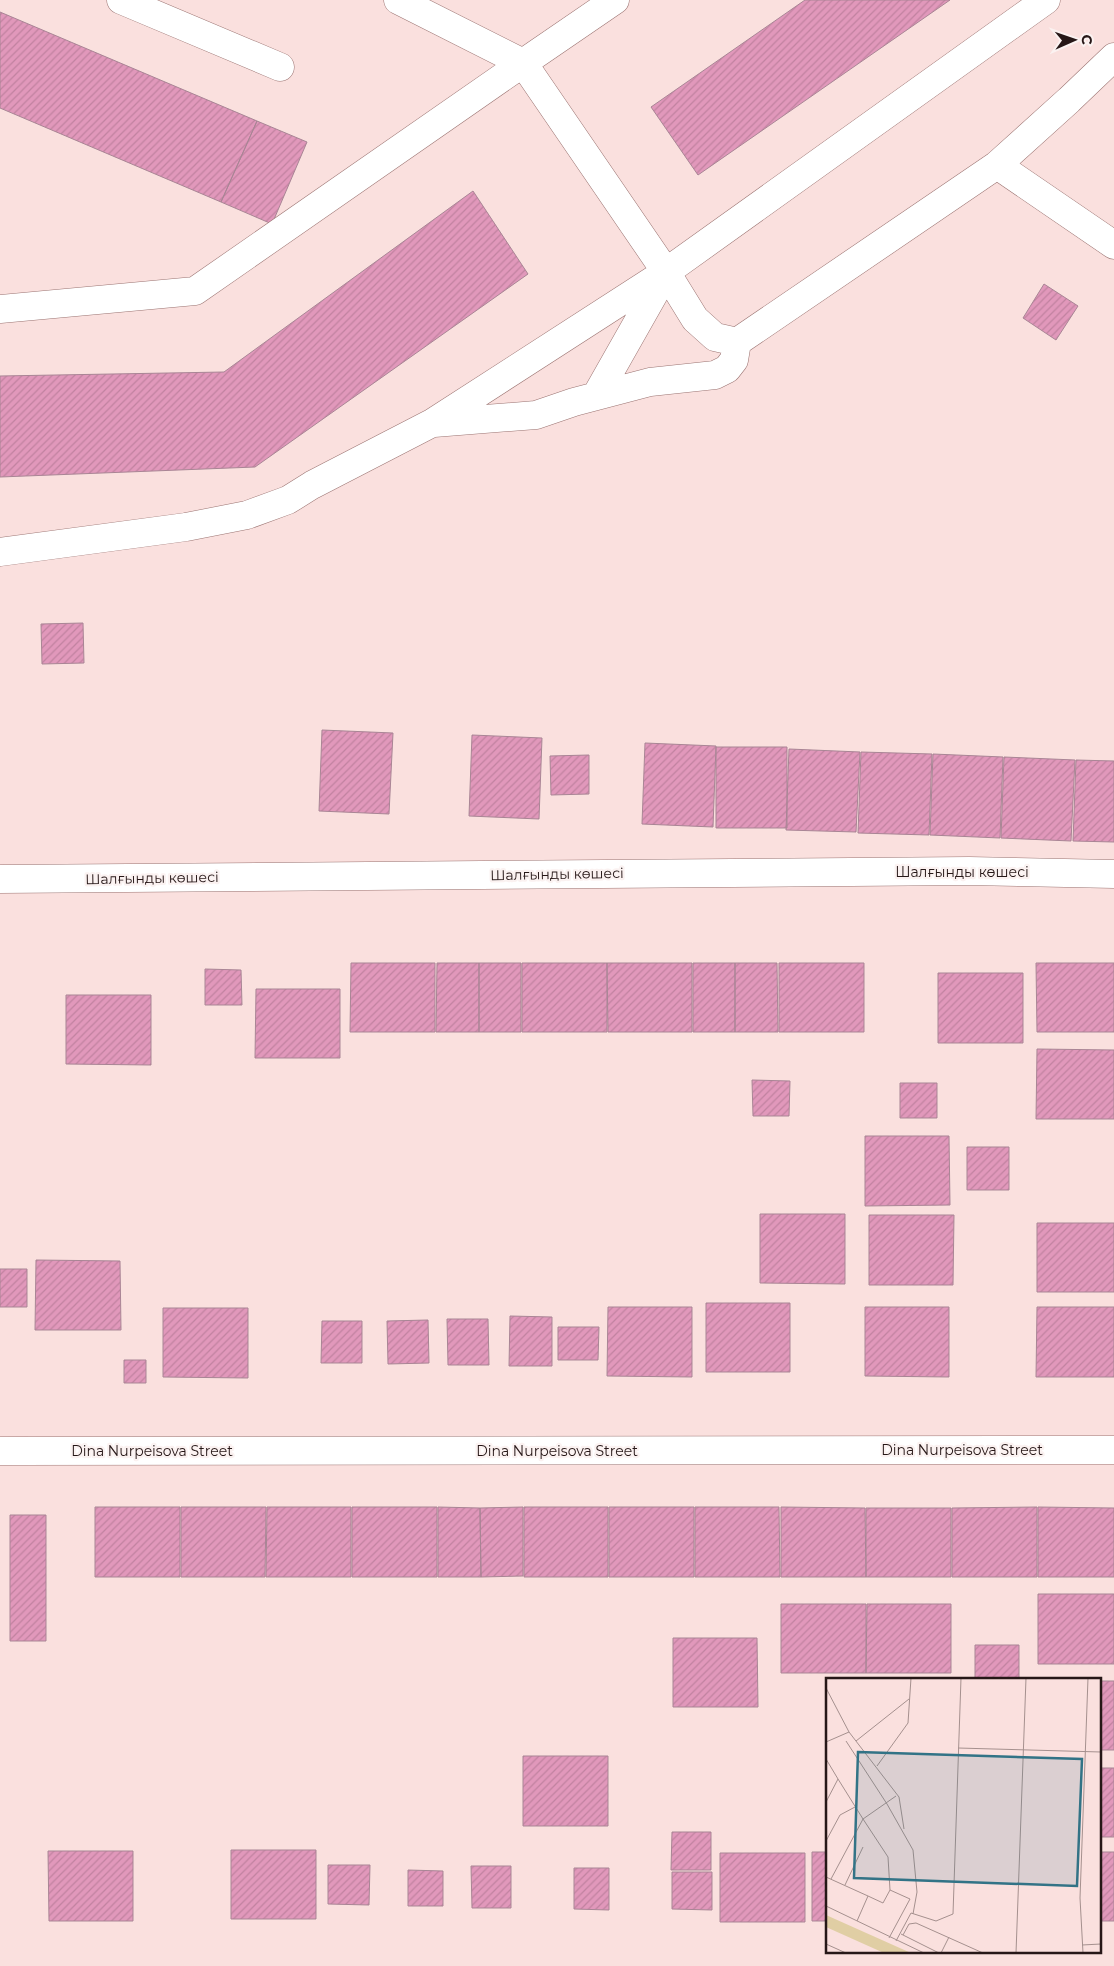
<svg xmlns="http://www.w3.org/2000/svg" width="1114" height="1966" font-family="Montserrat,sans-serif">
	<defs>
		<pattern id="building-hatch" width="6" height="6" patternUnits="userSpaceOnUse" patternTransform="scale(1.25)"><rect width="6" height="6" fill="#e198bb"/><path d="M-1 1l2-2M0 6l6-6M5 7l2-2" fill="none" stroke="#c182a0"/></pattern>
	</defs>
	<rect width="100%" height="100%" fill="#fae0de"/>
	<path fill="url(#building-hatch)" stroke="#a98595" d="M805,0H950L698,175L651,107Z
		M0,12L257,121L221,202L0,108Z
		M257,121L307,142L272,224L221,202Z
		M473,191L528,274L255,467L0,477V376L224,372Z
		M1044,284L1078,306L1056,340L1023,318Z
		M83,623L84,663L42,664L41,624Z
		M322,730L393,733L389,814L319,811Z
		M472,735L542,738L539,819L469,816Z
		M645,743L716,746L713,827L642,824Z
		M716,747H787V828H716Z
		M789,749L860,752L856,832L786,830Z
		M861,752L932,754L929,835L858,833Z
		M933,754L1003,757L1000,838L930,835Z
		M589,755V794L551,795L550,756Z
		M1004,757L1075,760L1071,841L1001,838Z
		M1076,760L1114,761V842L1073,841Z
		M351,963H435V1032H350Z
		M437,963H479V1032H436Z
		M479,963H521V1032H479Z
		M522,963H607V1032H522Z
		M607,963H692V1032H608Z
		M693,963H735V1032H693Z
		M735,963H777L778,1032H735Z
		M779,963H864V1032H779Z
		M1036,963H1114V1032H1037Z
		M205,969L241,970L242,1005H205Z
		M938,973H1023V1043H938Z
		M256,989H340V1058H255Z
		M66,995H151V1065L66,1064Z
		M1037,1049L1114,1050V1119H1036Z
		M752,1080L790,1081L789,1116H753Z
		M900,1083H937V1118H900Z
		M865,1136H949L950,1205L865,1206Z
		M967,1147H1009V1190H967Z
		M760,1214H845V1284L760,1283Z
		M869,1215H954L953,1285H869Z
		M1037,1223H1114V1292H1037Z
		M36,1260L120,1261L121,1330H35Z
		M0,1269H27V1307H0Z
		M706,1303H790V1372H706Z
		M608,1307H692V1377L607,1376Z
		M865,1307H949V1377L865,1376Z
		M1037,1307H1114V1377H1036Z
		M163,1308H248V1378L163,1377Z
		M510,1316L552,1317V1366H509Z
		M447,1319H488L489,1365H448Z
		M428,1320L429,1363L388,1364L387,1321Z
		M322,1321H362V1363H321Z
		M558,1327H599L598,1360H558Z
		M124,1360H146V1383H124Z
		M95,1507H180V1577H95Z
		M181,1507H266L265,1577H181Z
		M267,1507H351V1577H266Z
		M352,1507H437V1577H352Z
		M438,1507L480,1508L481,1577H438Z
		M523,1507V1576L481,1577L480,1508Z
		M524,1507H608V1577H524Z
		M609,1507H694V1577H609Z
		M695,1507H779L780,1577H695Z
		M781,1507L865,1508L866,1577H781Z
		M1037,1507V1577H952V1508Z
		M1038,1507L1114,1508V1577H1038Z
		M866,1508H951V1577H866Z
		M10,1515H46V1641H10Z
		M1038,1594H1114V1664H1038Z
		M781,1604H866V1673H781Z
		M867,1604H951V1673H866Z
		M673,1638H757L758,1707H673Z
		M975,1645H1019V1680H975Z
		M1100,1681H1114V1750H1100Z
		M523,1756H608V1826H523Z
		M1100,1768H1114V1837H1100Z
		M672,1832H711V1870H671Z
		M231,1850H316V1919H231Z
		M48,1851H133V1921H49Z
		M812,1852H828V1921H812Z
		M1100,1852H1114V1921H1100Z
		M720,1853H805V1922H720Z
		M328,1865H370L369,1905L328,1904Z
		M471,1866H511V1908H472Z
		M574,1868H609V1910L574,1909Z
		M408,1870L443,1871V1906H408Z
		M672,1872H712V1910L672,1909Z"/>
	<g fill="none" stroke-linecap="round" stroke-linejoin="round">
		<g stroke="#9b7472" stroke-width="29">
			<path id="minor" d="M121,0L280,67
				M398,0L523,63L615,0
				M997,165L1114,245
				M0,309L195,291L523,63L666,272L695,319L715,337L737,342
				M596,396L664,276
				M434,423L536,415L574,402L650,382L715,375L727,369L734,360L737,342L997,165L1069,100L1114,57
				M0,552L186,527L247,515L288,500L312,485L432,423L666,272L1046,0
				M0,879L969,871L1114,874
				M0,1451L1114,1450"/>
		</g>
		<use href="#minor" stroke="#fff" stroke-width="28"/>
	</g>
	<g text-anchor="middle" stroke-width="4.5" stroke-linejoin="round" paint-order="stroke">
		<g font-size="14" fill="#261717" stroke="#fbf2f1">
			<text x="962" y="877">Шалғынды көшесі</text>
			<text transform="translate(557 874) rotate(-1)" y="5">Шалғынды көшесі</text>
			<text transform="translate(152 878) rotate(-1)" y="5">Шалғынды көшесі</text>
			<text x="962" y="1455">Dina Nurpeisova Street</text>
			<text x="152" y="1456">Dina Nurpeisova Street</text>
			<text x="557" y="1456">Dina Nurpeisova Street</text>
		</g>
	</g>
	<g transform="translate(826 1678)">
		<rect width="275" height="275" fill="#fae0de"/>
		<path d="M0,237L85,275H58L0,249Z" fill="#e0cea4"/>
		<path fill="none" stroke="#a5908e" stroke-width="1" d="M0,10L23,54L73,119L78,151M20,63L61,126L87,172L91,214L87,236M30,63L83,21M0,64L23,54M132,70L275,74M0,81L12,101L0,124M51,88L82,45L85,0M0,163L14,137L29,129M0,199L42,218L31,243M5,201L37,141L12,101M19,207L37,169M64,212L84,221M42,218L57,225L64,212L62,179L37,141L70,118M0,228L98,275M75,256L113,275M77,257L83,246L90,245L157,275M63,260L84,221M70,263L85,235L110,243L127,236L135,0M0,266L20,275M256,267L275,266M115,275L123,259M190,275L200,0M257,275L254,220L262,0"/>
		<path fill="#327386" fill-opacity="0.15" stroke="#327386" stroke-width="2.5" d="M32,74L256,81L251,208L28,200Z"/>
		<rect width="275" height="275" fill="none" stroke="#261717" stroke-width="2.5"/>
	</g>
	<g transform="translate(1074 40) rotate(88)" stroke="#fbf2f1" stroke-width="4" paint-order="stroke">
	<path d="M0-4L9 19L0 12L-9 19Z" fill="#261717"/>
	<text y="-8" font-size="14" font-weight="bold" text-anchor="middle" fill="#261717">С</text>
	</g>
</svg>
